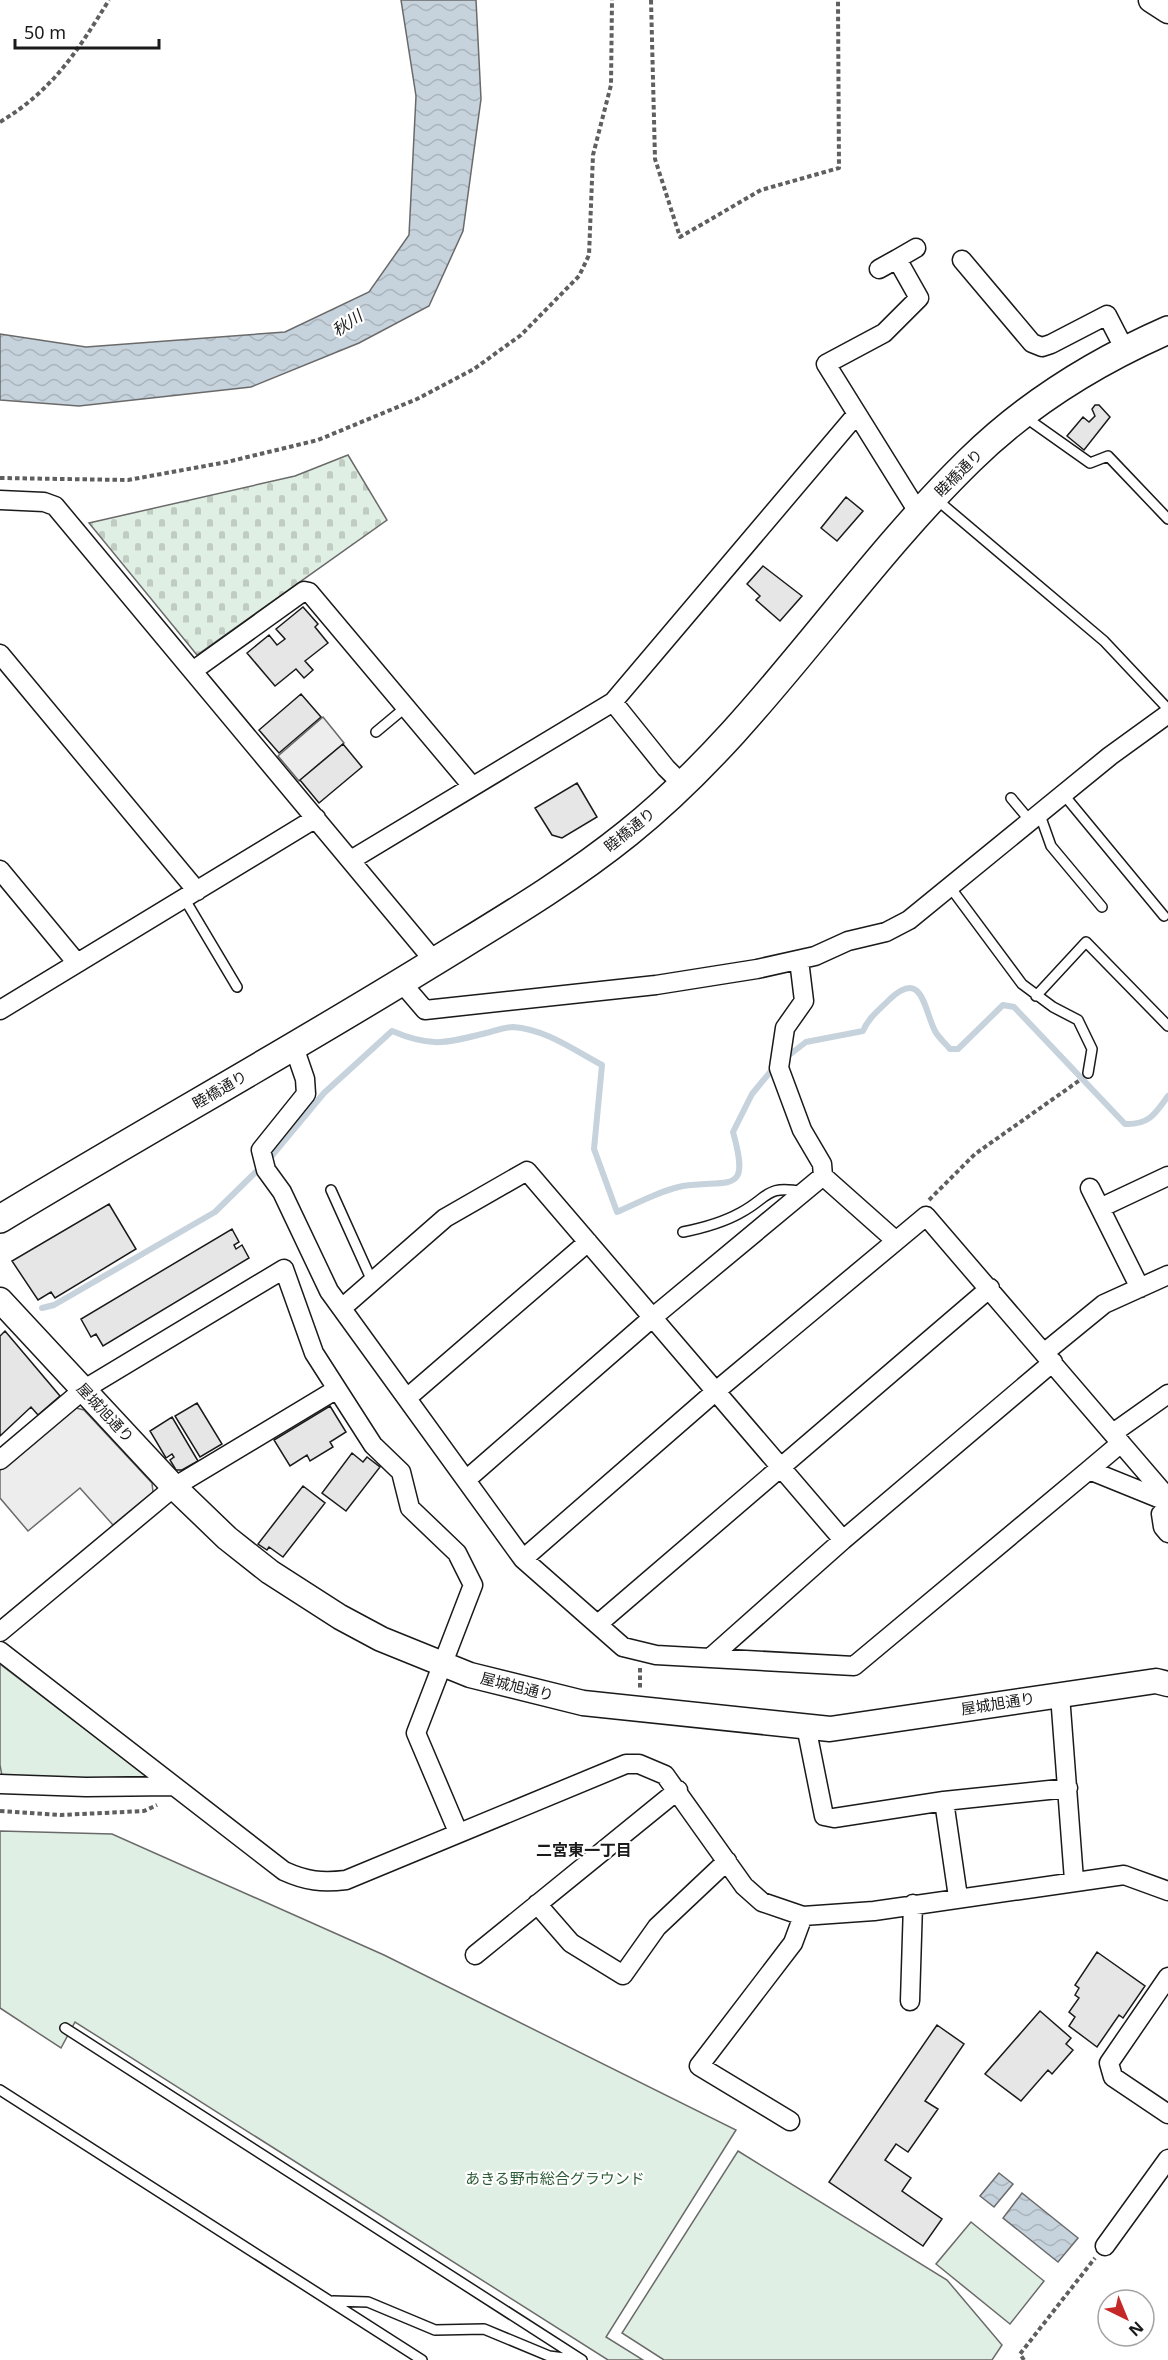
<svg xmlns="http://www.w3.org/2000/svg" width="1168" height="2360" font-family="'Noto Sans','Noto Sans JP',sans-serif">
	<defs>
		<pattern id="cemetery-stones" width="16" height="16" patternUnits="userSpaceOnUse" patternTransform="scale(1.5)"><rect width="16" height="16" fill="#e0efe3"/><path d="M2 7V4a2 2 0 0 1 4 0v3zM10 15v-3a2 2 0 0 1 4 0v3z" fill="#c0ccc2"/></pattern>
		<pattern id="water-waves" width="16" height="10" patternUnits="userSpaceOnUse" patternTransform="scale(1.5)"><rect width="16" height="10" fill="#c6d2dc"/><path d="M0 5q4-4 8 0t8 0" fill="none" stroke="#aab4bc"/></pattern>
	</defs>
	<rect width="100%" height="100%" fill="#fff"/>
	<path fill="url(#cemetery-stones)" stroke="#6a6a6a" stroke-width="1.5" d="M348,455L387,520L197,655L89,523L295,476Z"/>
	<path fill="#e0efe3" stroke="#6a6a6a" stroke-width="1.5" d="M0,1664L145,1775L142,1784L2,1776L0,1765Z
		M0,1831L112,1834L384,1955L736,2130L606,2337L643,2360H608L75,2022L61,2048L0,2008Z
		M738,2151L947,2280L1002,2345L992,2360H664L622,2333Z
		M971,2222L1044,2281L1010,2324L936,2264Z"/>
	<path fill="#ededed" stroke="#6a6a6a" stroke-width="1.5" d="M323,717L344,743L299,781L278,756Z
		M76,1408L84,1410L152,1483L153,1492L113,1525L80,1488L28,1531L0,1498V1470Z"/>
	<path fill="url(#water-waves)" stroke="#6a6a6a" stroke-width="1.5" d="M401,0H476L481,99L463,231L429,306L359,343L251,387L79,406L0,400V334L86,347L285,332L369,292L409,235L416,96Z
		M999,2173L1013,2184L994,2207L980,2196Z
		M1022,2193L1078,2238L1058,2262L1003,2218Z"/>
	<g fill="none" stroke-linecap="round" stroke-linejoin="round">
		<path stroke="#c6d2dc" stroke-width="6" d="M784,1059L806,1042L863,1031C868,1018 880,1009 890,999C923,968 924,1010 935,1031C938,1037 945,1043 950,1049H958L1003,1005L1014,1007L1125,1124C1149,1125 1155,1114 1168,1096
			M42,1308L54,1305L215,1212L270,1158L324,1093L392,1031C432,1048 446,1043 486,1033C494,1031 505,1027 513,1027C545,1029 574,1050 602,1065L594,1149L617,1212C638,1203 661,1190 683,1186C730,1179 751,1196 733,1132L752,1094L776,1065"/>
	</g>
	<path fill="#e6e6e6" stroke="#1a1a1a" stroke-width="1.5" d="M1095,405H1099L1110,417L1084,450L1067,436L1083,417L1089,422L1095,416L1092,409Z
		M846,497L863,511L837,541L821,528Z
		M763,566L802,596L780,621L756,600L760,596L747,584Z
		M303,607L318,624L315,627L328,643L305,661L313,670L304,678L296,669L275,686L247,653L269,635L277,645L285,639L276,629Z
		M301,694L321,717L279,753L259,730Z
		M343,744L362,767L319,803L300,780Z
		M577,783L597,817L562,838L552,835L535,808Z
		M109,1204L136,1249L55,1298L51,1292L38,1300L12,1261Z
		M232,1229L239,1242L234,1245L236,1249L242,1245L249,1258L103,1346L96,1334L91,1337L81,1319Z
		M5,1331L60,1396L38,1415L31,1407L0,1436V1336Z
		M197,1403L222,1444L200,1457L175,1416Z
		M330,1406L346,1432L330,1442L333,1447L310,1461L307,1455L290,1466L274,1440Z
		M172,1417L198,1461L182,1470H176L170,1460L174,1457L172,1454L166,1458L150,1431Z
		M352,1453L363,1462L367,1457L380,1467L346,1511L322,1493Z
		M303,1486L325,1503L283,1557L269,1547L267,1550L258,1544Z
		M1097,1952L1145,1986L1123,2018L1119,2015L1097,2047L1069,2026L1075,2017L1069,2012L1079,1998L1075,1995L1079,1988L1075,1985Z
		M1040,2011L1071,2038L1066,2044L1073,2050L1052,2074L1048,2070L1021,2101L985,2074Z
		M937,2025L964,2044L925,2101L938,2109L908,2152L896,2144L885,2160L911,2178L902,2191L942,2219L923,2246L829,2182Z"/>
	<g fill="none" stroke-linecap="round" stroke-linejoin="round">
		<g stroke="#1a1a1a" stroke-width="12">
			<path id="lane" d="M1025,417L1090,463L1108,456L1168,519
				M936,499L1104,641L1168,709
				M376,732L406,707
				M1064,795L1164,916
				M1011,798L1031,822
				M1040,815L1051,846L1102,907
				M950,887L1022,984L1053,1007L1078,1020L1092,1049L1088,1073
				M184,898L237,987
				M1036,996L1086,942L1168,1026
				M331,1190L372,1281
				M683,1232C703,1228 722,1223 740,1213C769,1198 765,1184 803,1192
				M65,2028L582,2360
				M0,2090L422,2360
				M333,2301L368,2302L435,2330L484,2329L549,2356L580,2360"/>
		</g>
		<g stroke="#1a1a1a" stroke-width="21">
			<path id="street" d="M916,248L897,259L919,298L884,333L826,364L920,515
				M962,260L1032,343L1042,347L1051,344L1107,315L1125,350
				M879,269L897,259
				M0,500L44,502L55,506L435,962
				M0,654L197,891
				M194,670L304,591L309,592L472,786
				M613,702L666,768L683,785
				M351,860L613,702L856,415
				M0,870L77,963
				M799,960L804,1001L785,1028L779,1068L802,1130L822,1164L823,1176
				M401,982L425,1010L656,985L757,969L815,956L848,941L886,932L909,920L1110,756L1168,714
				M0,1010L316,818
				M294,1047L305,1079L306,1094L261,1150L266,1170L282,1192L329,1291L523,1559L623,1647L656,1655L854,1666L1089,1470L1168,1502
				M1090,1188L1140,1288
				M1100,1208L1168,1176
				M342,1308L445,1218L527,1171L843,1540
				M1044,1353L1104,1304L1168,1275
				M407,1398L588,1242
				M1113,1433L1168,1394
				M0,1460L83,1390L284,1269L314,1353L373,1445L401,1472L410,1508L457,1553L473,1585L416,1733L458,1832
				M1089,1470L1121,1443
				M466,1480L652,1318L823,1176L895,1240
				M1168,1508L1161,1514L1163,1527L1168,1533
				M523,1559L716,1391L926,1216L1168,1498
				M598,1624L990,1288
				M0,1632L174,1487L337,1389
				M0,1651L284,1871C306,1881 322,1883 346,1880L626,1764H639L665,1775L744,1886L762,1902L803,1916L874,1911L1124,1875L1168,1891
				M710,1658L843,1540L1053,1362
				M1060,1695L1074,1880
				M806,1726L824,1816L834,1818L944,1801L1068,1788
				M0,1784L86,1787L173,1786
				M944,1801L958,1897
				M537,1904L571,1943L623,1975L657,1927L727,1861
				M475,1955L678,1790
				M1168,1977L1109,2063L1113,2077L1168,2114
				M910,2001L913,1904
				M790,2121L699,2066L793,1943L803,1916
				M1105,2246L1168,2159"/>
		</g>
		<g stroke="#1a1a1a" stroke-width="27">
			<path id="secondary" d="M1151,0L1168,11
				M0,1300L174,1487L227,1538L270,1572L340,1617L381,1639L470,1675L583,1703L830,1729L1156,1681L1168,1684"/>
		</g>
		<g stroke="#1a1a1a" stroke-width="30">
			<path id="primary" d="M0,1219C142,1133 288,1052 429,965C497,923 566,883 628,833C760,727 849,578 970,460C1027,404 1095,362 1168,330"/>
		</g>
		<path stroke="#5f5f5f" stroke-width="4" stroke-dasharray="4.5 3" stroke-linecap="butt" d="M651,0L655,159L680,237L761,190L839,168L838,0
			M0,122C53,90 77,52 109,0
			M0,478L128,480L227,462L318,440L417,399L474,369L521,335L579,276L589,255L593,155L611,85L612,0
			M929,1200L975,1154L1080,1080
			M640,1668V1688
			M0,1811L61,1815L144,1811L157,1805
			M1024,2360L1020,2354L1095,2258"/>
		<use href="#lane" stroke="#fff" stroke-width="9"/>
		<use href="#street" stroke="#fff" stroke-width="18"/>
		<use href="#secondary" stroke="#fff" stroke-width="24"/>
		<use href="#primary" stroke="#fff" stroke-width="27"/>
	</g>
	<g text-anchor="middle" stroke-width="4.5" stroke-linejoin="round" paint-order="stroke">
		<g font-size="15" fill="#1a1a1a" stroke="#fff">
			<text transform="translate(959 473) rotate(-45)" y="5">睦橋通り</text>
			<text transform="translate(630 830) rotate(-39)" y="5">睦橋通り</text>
			<text transform="translate(220 1090) rotate(-30)" y="5">睦橋通り</text>
			<text transform="translate(105 1413) rotate(47)" y="5">屋城旭通り</text>
			<text transform="translate(517 1687) rotate(14)" y="5">屋城旭通り</text>
			<text transform="translate(998 1704) rotate(-9)" y="5">屋城旭通り</text>
		</g>
		<g font-size="15" fill="#2b5a34" stroke="#fff">
			<text x="555" y="2184">あきる野市総合グラウンド</text>
		</g>
		<g font-size="16" font-style="italic" fill="#1a1a1a" stroke="#fff">
			<text transform="translate(347 323) rotate(-34)" y="6">秋川</text>
		</g>
		<g font-size="16" font-weight="bold" fill="#1a1a1a" stroke="#fff">
			<text x="584" y="1856">二宮東一丁目</text>
		</g>
	</g>
	<g transform="translate(1126 2318) rotate(137)"><circle r="28" fill="#ffffff" stroke="#a3a3a3" stroke-width="1.5"/>
	<path d="M0-4.5L10 22L0 15L-10 22Z" fill="#c62828"/>
	<text y="-9" font-size="16" font-weight="bold" text-anchor="middle" fill="#1a1a1a">N</text>
	</g>
	<path d="M15 39v9h144v-9" fill="none" stroke="#1a1a1a" stroke-width="3"/>
	<text x="24" y="39" font-size="18" fill="#1a1a1a" stroke="#ffffff" stroke-width="4.5" paint-order="stroke">50 m</text>
</svg>
